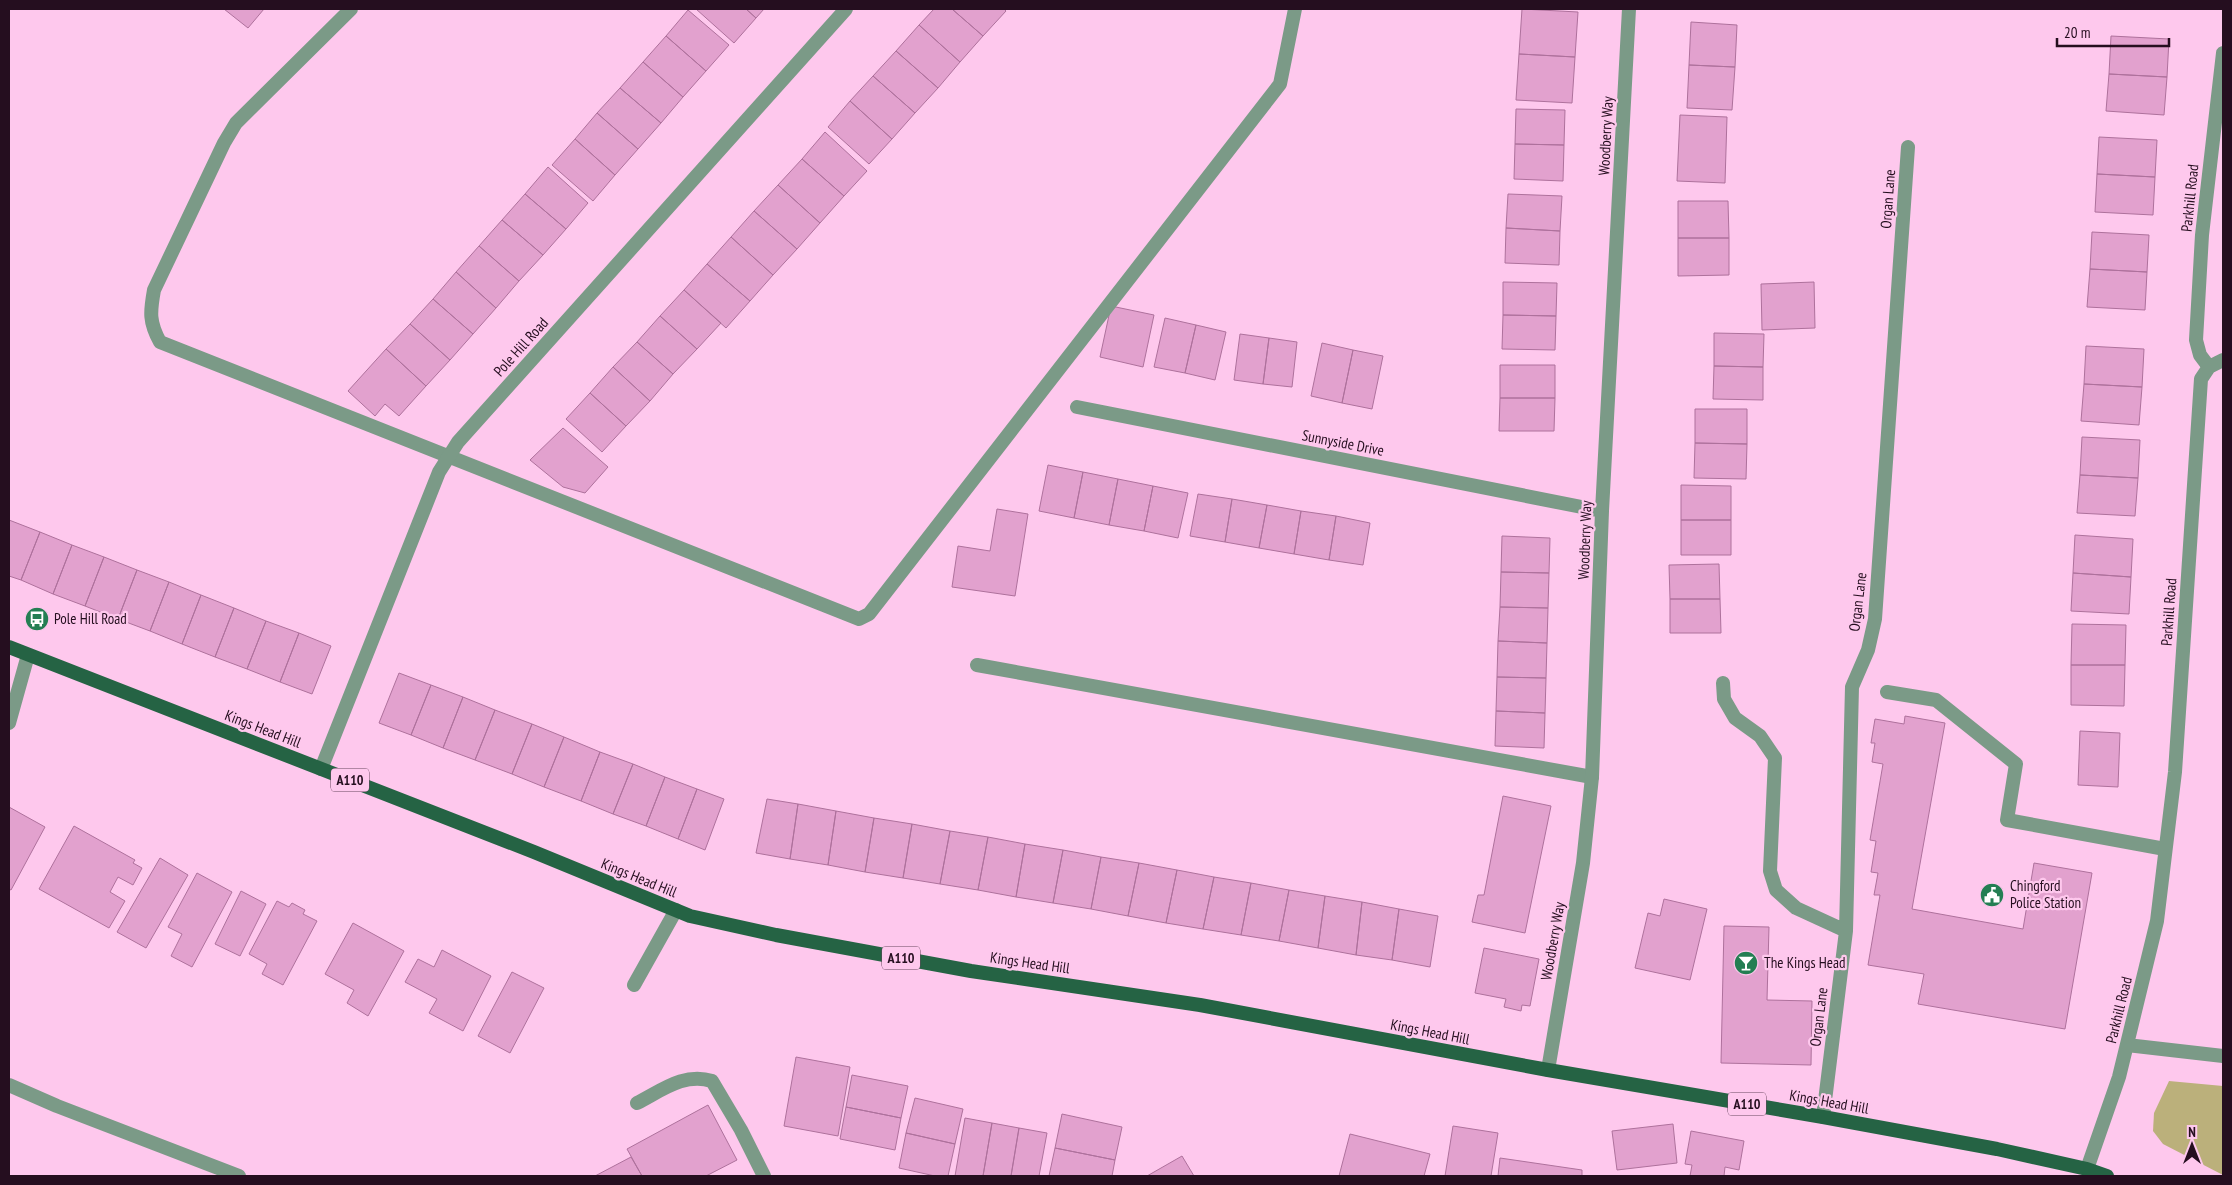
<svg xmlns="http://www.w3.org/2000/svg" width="2232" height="1185" font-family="'PT Sans Narrow',sans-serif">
	<rect width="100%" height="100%" fill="#fec8ed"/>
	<path fill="#bbb07b" d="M2169,1081L2223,1086V1175L2163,1144L2153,1131L2154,1113Z"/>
	<path fill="#e2a1ce" stroke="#ae719c" d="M224,9H264L248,28Z
		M696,9H746L756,18L734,43Z
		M746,9H764L756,18Z
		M934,9H952L983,36L960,62L919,25Z
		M952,9H1004L1006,11L983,36Z
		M1522,9L1578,12L1575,57L1519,54Z
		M688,10L729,45L706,71L666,36Z
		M1691,22L1737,25L1735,67L1689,65Z
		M919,25L960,62L938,88L896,51Z
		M666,36L706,71L683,97L643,62Z
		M2111,36L2169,39L2167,77L2109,74Z
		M896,51L938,88L915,113L873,76Z
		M1519,54L1575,57L1572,103L1516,100Z
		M643,62L683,97L661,123L620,88Z
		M1689,65L1735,67L1732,110L1687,108Z
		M2109,74L2167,77L2164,115L2106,111Z
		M873,76L915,113L892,139L850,101Z
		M620,88L661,123L638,149L597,113Z
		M850,101L892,139L869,164L828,127Z
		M1516,109L1565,110L1564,145L1515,144Z
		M597,113L638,149L615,175L575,139Z
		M1680,115L1727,117L1725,183L1677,181Z
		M825,132L867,171L844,196L802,159Z
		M2099,137L2157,140L2155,177L2097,174Z
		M575,139L615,175L593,201L552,165Z
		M1515,144L1564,145L1563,181L1514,179Z
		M802,159L844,196L820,223L778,185Z
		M548,167L588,203L566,229L525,194Z
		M2097,174L2155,177L2153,215L2095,212Z
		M778,185L820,223L797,249L754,211Z
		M525,194L566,229L543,255L502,220Z
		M1508,194L1562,196L1560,231L1506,228Z
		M1678,201H1728L1729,238H1678Z
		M754,211L797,249L773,275L731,237Z
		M502,220L543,255L519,281L479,246Z
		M1506,228L1560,231L1559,265L1505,263Z
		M2092,232L2149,235L2147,272L2090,269Z
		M731,237L773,275L750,301L707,264Z
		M1678,238H1729V275L1678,276Z
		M479,246L519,281L496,308L456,272Z
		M707,264L750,301L726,328L684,290Z
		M2090,269L2147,272L2145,310L2087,307Z
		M456,272L496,308L473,334L433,299Z
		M1503,282L1557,283L1556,316L1503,315Z
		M1814,282L1815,328L1762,330L1761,284Z
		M684,290L721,323L697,349L660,316Z
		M433,299L473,334L450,360L410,324Z
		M1111,306L1154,315L1143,367L1100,357Z
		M1503,315L1556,316L1555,350L1502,349Z
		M660,316L697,349L673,374L637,342Z
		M1165,318L1196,325L1185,373L1154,367Z
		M410,324L450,360L426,386L386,349Z
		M1196,325L1226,332L1215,380L1185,373Z
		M1714,333L1764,334L1763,367L1714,366Z
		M1240,334L1269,338L1263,384L1234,380Z
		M1269,338L1297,342L1292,387L1263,384Z
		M637,342L673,374L650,401L613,367Z
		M1322,343L1353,350L1342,403L1311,396Z
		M2086,346L2144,349L2142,387L2084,384Z
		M386,349L426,386L399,416L385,404L375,416L348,391Z
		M1353,350L1383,356L1372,409L1342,403Z
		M1500,365H1555V398H1500Z
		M1714,366L1763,367V400L1713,399Z
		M613,367L650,401L626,426L590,393Z
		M2084,384L2142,387L2139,425L2081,421Z
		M590,393L626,426L602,452L566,419Z
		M1500,398H1555L1554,431H1499Z
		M1695,409H1747V444L1695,443Z
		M563,428L608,467L585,493L563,487L530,460Z
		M2082,437L2140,440L2138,478L2080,475Z
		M1695,443L1747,444L1746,479L1694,478Z
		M1048,465L1083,472L1074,518L1039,511Z
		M1083,472L1118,479L1109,525L1074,518Z
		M2080,475L2138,478L2135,516L2077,513Z
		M1118,479L1153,486L1144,531L1109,525Z
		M1681,485L1731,486V520H1681Z
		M1153,486L1188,493L1178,538L1144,531Z
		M1198,494L1232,499L1225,542L1190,536Z
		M1232,499L1267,505L1259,548L1225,542Z
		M1267,505L1301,511L1294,554L1259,548Z
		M997,509L1028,514L1015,596L952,587L958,546L990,551Z
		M1301,511L1336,516L1329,560L1294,554Z
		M1336,516L1370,523L1363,565L1329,560Z
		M9,520L40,532L21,580L9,576Z
		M1681,520H1731V555H1681Z
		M40,532L72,545L53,594L21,580Z
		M2075,535L2133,539L2131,577L2073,573Z
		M1502,536L1550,538L1549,573L1501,572Z
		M72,545L104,557L85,606L53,594Z
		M104,557L137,570L118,619L85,606Z
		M1719,564L1720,599H1670L1669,565Z
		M137,570L169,582L150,631L118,619Z
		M1501,572L1549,573L1548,608L1500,607Z
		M2073,573L2131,577L2129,614L2071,611Z
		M169,582L201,595L182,644L150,631Z
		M201,595L234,608L215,657L182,644Z
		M1670,599H1720L1721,633H1670Z
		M1500,607L1548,608L1547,643L1498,641Z
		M234,608L266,621L247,669L215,657Z
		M266,621L299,633L280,682L247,669Z
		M2072,624L2126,625L2125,665H2071Z
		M299,633L331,646L312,694L280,682Z
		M1498,641L1547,643L1546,678L1497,677Z
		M2071,665H2125L2124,706L2071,705Z
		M399,673L431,685L411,735L379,723Z
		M1497,677L1546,678L1545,713L1496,711Z
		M431,685L463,697L443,748L411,735Z
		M463,697L495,710L475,760L443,748Z
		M495,710L532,724L512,774L475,760Z
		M1496,711L1545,713L1544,748L1495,746Z
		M1905,716L1945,723L1912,909L2023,929L2034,863L2092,873L2065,1029L1918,1004L1924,974L1868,965L1880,895H1874L1878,873L1871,872L1876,841L1870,840L1883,764L1872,762L1875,743H1871L1875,719L1904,724Z
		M532,724L564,737L544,787L512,774Z
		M2080,731L2120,733L2118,787L2078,785Z
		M564,737L600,752L581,801L544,787Z
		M600,752L633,764L613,814L581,801Z
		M633,764L665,777L646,826L613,814Z
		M665,777L697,789L678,839L646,826Z
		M697,789L724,799L705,850L678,839Z
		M1503,796L1551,806L1525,933L1472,922L1478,895H1484Z
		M767,799L798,804L790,859L756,853Z
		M798,804L836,811L828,865L790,859Z
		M9,807L45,827L11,890L9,889Z
		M836,811L874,818L865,872L828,865Z
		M874,818L912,824L903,878L865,872Z
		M912,824L950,831L940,884L903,878Z
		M74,826L135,860L133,863L142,868L133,885L118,877L110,892L125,901L109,928L39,889Z
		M950,831L988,837L978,890L940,884Z
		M988,837L1025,844L1016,897L978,890Z
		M1025,844L1063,850L1053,903L1016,897Z
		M1063,850L1101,857L1091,909L1053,903Z
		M1101,857L1139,863L1128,916L1091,909Z
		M160,858L188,875L146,948L117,932Z
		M1139,863L1177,870L1166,923L1128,916Z
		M1177,870L1214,877L1203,929L1166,923Z
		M197,873L232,892L192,967L171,956L182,934L168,927Z
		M1214,877L1251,883L1241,935L1203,929Z
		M1251,883L1289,890L1279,941L1241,935Z
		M1289,890L1325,896L1318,948L1279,941Z
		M241,891L266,904L240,956L215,944Z
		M1325,896L1362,902L1356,955L1318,948Z
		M1664,899L1707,909L1690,980L1635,968L1648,913L1660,916Z
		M277,901L289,907L292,903L305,910L303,914L317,921L283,985L262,974L267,964L249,954Z
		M1362,902L1399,909L1392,960L1356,955Z
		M1399,909L1438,916L1430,967L1392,960Z
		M353,923L404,951L368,1016L347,1003L354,990L325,974Z
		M1724,926L1769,927L1767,1000L1812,1001L1811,1065L1721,1063Z
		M1484,948L1539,959L1530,1006L1522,1005L1521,1011L1504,1007L1506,999L1475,993Z
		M442,950L491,976L463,1031L429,1013L437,999L405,982L418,959L434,967Z
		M512,972L544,988L510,1053L478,1036Z
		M796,1057L850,1067L838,1136L784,1126Z
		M852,1075L908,1086L901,1118L846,1107Z
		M915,1098L963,1109L955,1144L906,1133Z
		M708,1105L737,1160L706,1176H642L627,1149Z
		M846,1107L901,1118L895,1150L840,1139Z
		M1062,1114L1122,1127L1115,1160L1055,1148Z
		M965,1118L992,1123L983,1176H955Z
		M992,1123L1019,1128L1011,1176H983Z
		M1673,1124L1677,1163L1617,1170L1612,1131Z
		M1453,1126L1498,1133L1491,1176H1445Z
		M1019,1128L1047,1133L1039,1176H1011Z
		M1691,1131L1744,1141L1739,1170L1725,1167L1724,1176H1690L1692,1165L1685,1164Z
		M906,1133L955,1144L948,1176H935L899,1168Z
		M1350,1134L1430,1154L1424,1176H1339Z
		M1055,1148L1115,1160L1112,1176H1049Z
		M1182,1156L1194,1176H1147Z
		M631,1157L642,1176H595Z
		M1500,1158L1582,1170V1176H1498Z"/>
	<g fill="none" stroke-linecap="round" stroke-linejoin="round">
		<path stroke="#7b9a87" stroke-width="14" d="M351,9L236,123L224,143L154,290C150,312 149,322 160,342L859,619L869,614L1280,84L1295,9
			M977,665L1592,777
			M1723,683L1724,699L1735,718L1760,736L1775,758L1770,871L1776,890L1796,908L1846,931
			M1887,692L1936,700L2016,764L2007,820L2165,849
			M9,723L28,655
			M634,985L676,910
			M9,1085L57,1106L239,1176
			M637,1103C661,1091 684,1072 712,1081L741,1130L764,1176
			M1823,1117L1846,931L1852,687L1868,650L1875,619L1908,147"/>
		<path stroke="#7b9a87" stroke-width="14" d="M2209,367L2200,355L2196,340L2202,235L2223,53
			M1077,407L1602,511
			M321,769L439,472L458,442L846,9
			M2127,1045L2223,1056
			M1548,1070L1583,863L1592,777L1602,511L1629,9
			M2087,1169L2119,1077L2157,921L2175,772L2201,379L2209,367L2223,360"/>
		<path stroke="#256344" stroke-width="14" d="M9,647L534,852L690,916L776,935L971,971L1200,1005L1548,1070L1823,1117L1997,1149L2087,1169L2107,1176"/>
	</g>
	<defs>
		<g id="bus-disc" transform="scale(1.25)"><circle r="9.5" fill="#247e53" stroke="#fec8ed"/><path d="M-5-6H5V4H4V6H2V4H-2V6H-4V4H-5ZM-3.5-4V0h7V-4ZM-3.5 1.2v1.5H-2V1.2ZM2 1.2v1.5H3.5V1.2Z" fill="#fff"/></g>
		<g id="civic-disc" transform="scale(1.25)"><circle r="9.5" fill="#247e53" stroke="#fec8ed"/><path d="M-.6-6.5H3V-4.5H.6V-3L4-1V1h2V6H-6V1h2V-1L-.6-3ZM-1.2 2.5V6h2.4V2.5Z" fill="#fff"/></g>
		<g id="bar-disc" transform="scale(1.25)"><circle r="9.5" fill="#247e53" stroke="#fec8ed"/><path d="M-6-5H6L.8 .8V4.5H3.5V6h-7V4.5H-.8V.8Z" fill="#fff"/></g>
	</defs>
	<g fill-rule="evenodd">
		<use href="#bus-disc" x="37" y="619"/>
		<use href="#civic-disc" x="1992" y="895"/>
		<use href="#bar-disc" x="1746" y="963"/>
	</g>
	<g text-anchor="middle" stroke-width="4.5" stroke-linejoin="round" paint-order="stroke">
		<g fill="#fec8ed" stroke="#66465d" stroke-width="1">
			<rect x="331" y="768.5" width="38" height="23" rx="4"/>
			<rect x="882" y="946.5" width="38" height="23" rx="4"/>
			<rect x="1728" y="1092.5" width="38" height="23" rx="4"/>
		</g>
		<g font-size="14" font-weight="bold" fill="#250e1f">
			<text x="350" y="785">A110</text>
			<text x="901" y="963">A110</text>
			<text x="1747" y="1109">A110</text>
		</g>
		<g font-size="15" fill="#250e1f" stroke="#fec8ed">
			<text transform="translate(1606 136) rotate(-87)" y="5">Woodberry Way</text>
			<text transform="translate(2190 198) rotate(-84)" y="5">Parkhill Road</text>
			<text transform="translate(1888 199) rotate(-86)" y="5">Organ Lane</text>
			<text transform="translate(521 347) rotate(-48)" y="5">Pole Hill Road</text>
			<text transform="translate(1343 443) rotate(11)" y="5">Sunnyside Drive</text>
			<text transform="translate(1585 540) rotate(-88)" y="5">Woodberry Way</text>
			<text transform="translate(1858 602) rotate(-83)" y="5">Organ Lane</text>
			<text transform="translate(2169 612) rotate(-86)" y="5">Parkhill Road</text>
			<text transform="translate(263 729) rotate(21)" y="5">Kings Head Hill</text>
			<text transform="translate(639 878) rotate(22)" y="5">Kings Head Hill</text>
			<text transform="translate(1553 941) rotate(-80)" y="5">Woodberry Way</text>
			<text transform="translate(1030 963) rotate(8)" y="5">Kings Head Hill</text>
			<text transform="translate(2119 1010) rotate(-76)" y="5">Parkhill Road</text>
			<text transform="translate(1819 1017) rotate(-83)" y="5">Organ Lane</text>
			<text transform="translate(1430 1032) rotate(11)" y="5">Kings Head Hill</text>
			<text transform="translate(1829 1102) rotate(10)" y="5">Kings Head Hill</text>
		</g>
		<g font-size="15" fill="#250e1f" stroke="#fec8ed" text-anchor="start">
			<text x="54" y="624">Pole Hill Road</text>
			<text x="2010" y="891">Chingford<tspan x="2010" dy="17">Police Station</tspan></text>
			<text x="1764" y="968">The Kings Head</text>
		</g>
	</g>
	<rect width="2232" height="1185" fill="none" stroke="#250e1f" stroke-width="20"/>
	<g transform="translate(2192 1145)" stroke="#fec8ed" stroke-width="4" paint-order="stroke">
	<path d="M0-4L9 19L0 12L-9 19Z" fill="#250e1f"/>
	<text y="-8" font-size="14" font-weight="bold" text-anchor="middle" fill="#250e1f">N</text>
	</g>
	<path d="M2057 38v8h112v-8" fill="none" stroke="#250e1f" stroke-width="2.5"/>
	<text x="2064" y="38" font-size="15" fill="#250e1f" stroke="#fec8ed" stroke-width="4" paint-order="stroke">20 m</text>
</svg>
